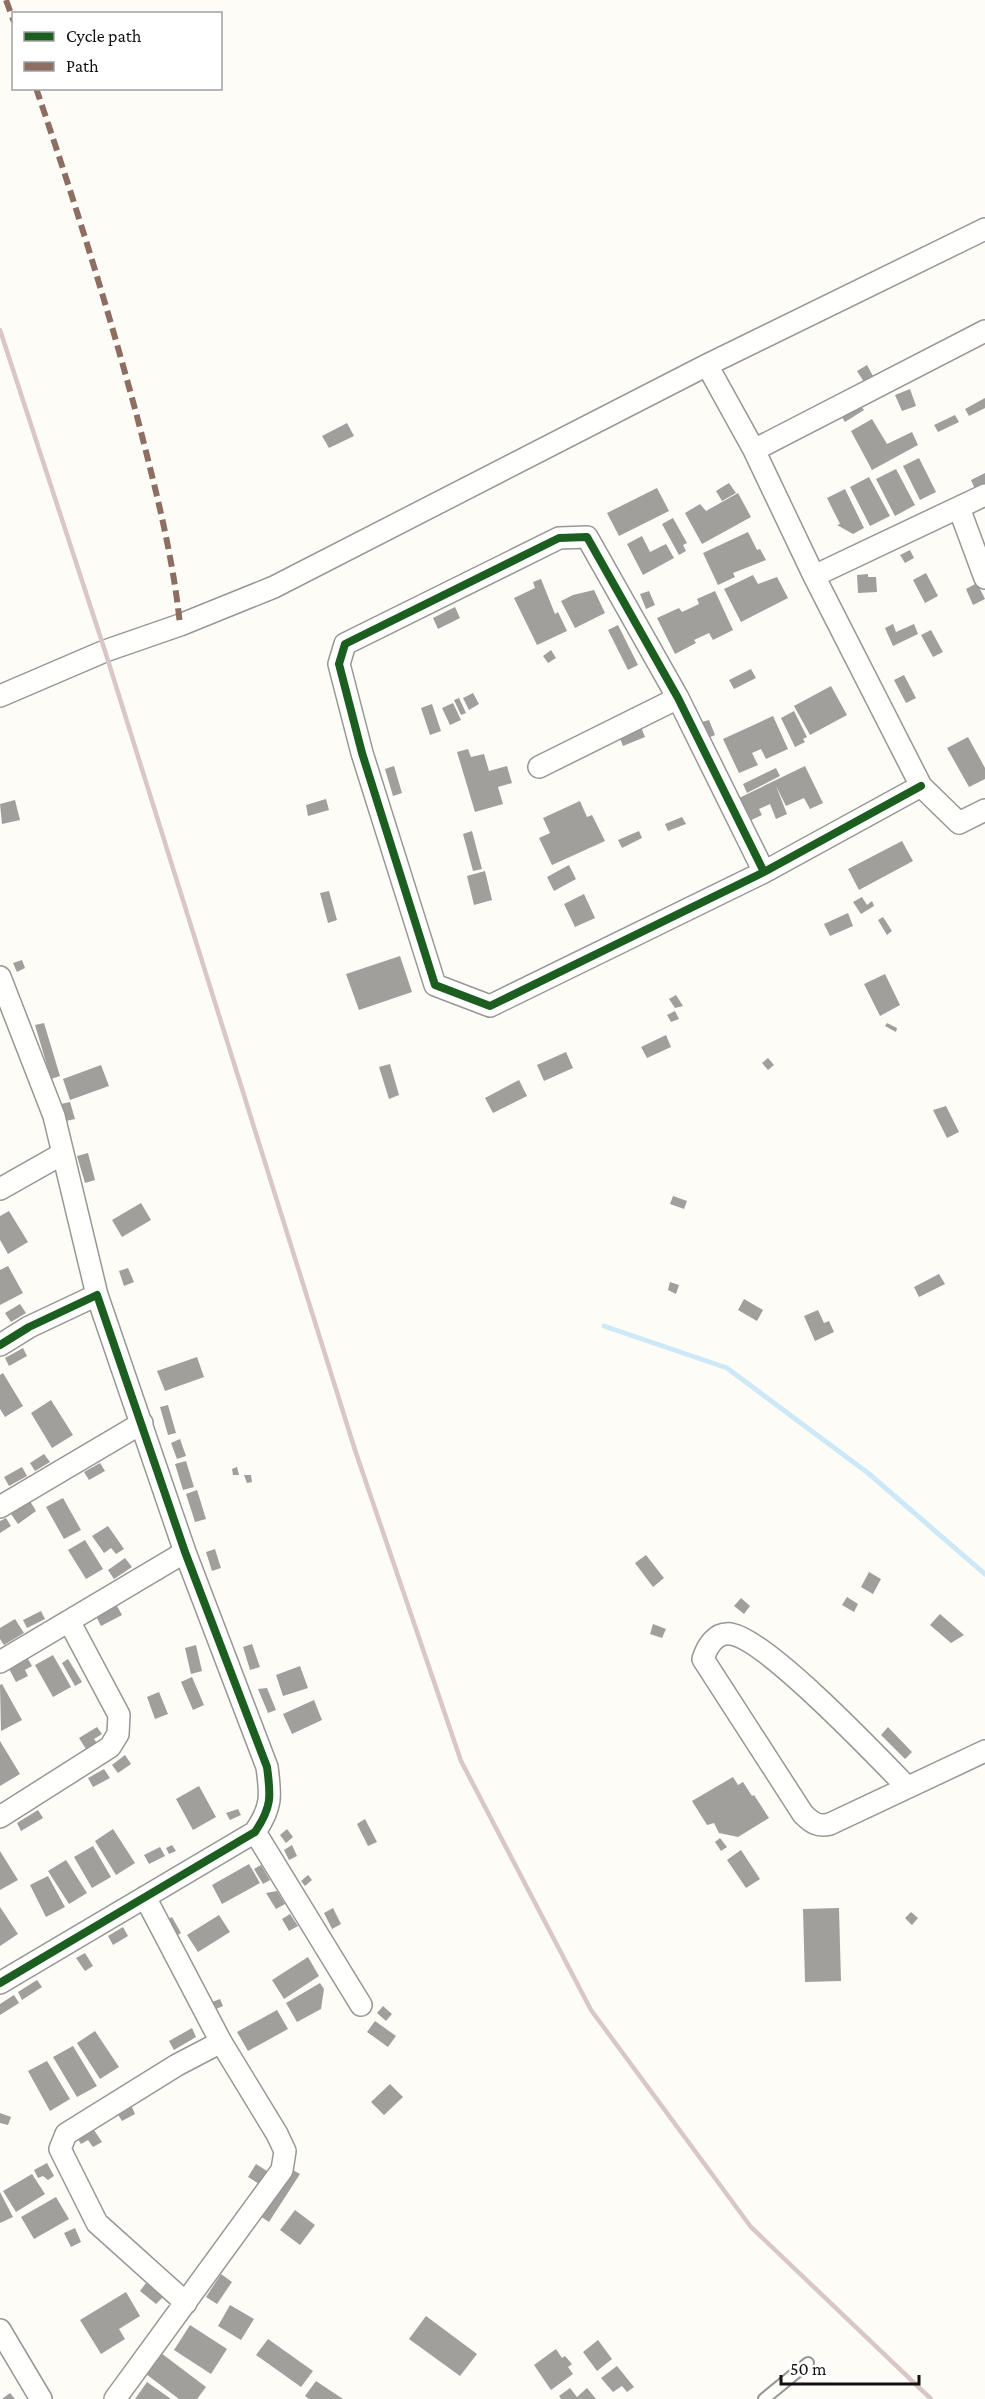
<svg xmlns="http://www.w3.org/2000/svg" width="985" height="2399" font-family="'Crimson Pro',serif">
	<rect width="100%" height="100%" fill="#fdfcf7"/>
	<g fill="none" stroke-linecap="round" stroke-linejoin="round">
		<path stroke="#cde8f7" stroke-width="5" d="M604,1326L727,1368L868,1473L985,1574"/>
	</g>
	<path fill="#a19f9c" d="M867,365L873,376L864,382L857,371Z
		M910,389L916,406L902,411L895,395Z
		M985,398V408L969,416L965,409Z
		M857,401L864,410L845,422L839,413Z
		M955,415L959,422L938,432L934,425Z
		M872,419L887,444L912,432L918,445L872,470L851,431Z
		M347,423L354,436L329,448L322,436Z
		M919,458L936,492L920,500L903,466Z
		M896,469L915,505L895,516L876,479Z
		M985,473V484L975,489L971,480Z
		M869,477L890,516L870,526L850,487Z
		M729,483L736,493L722,501L716,491Z
		M657,488L669,511L619,536L607,513Z
		M845,489L864,528L853,534L837,525L840,524L827,498Z
		M738,493L751,517L702,544L685,513L700,504L706,511Z
		M673,518L687,543L683,545L686,551L679,555L662,524Z
		M748,532L757,550L760,549L766,560L733,573L735,577L718,585L703,553Z
		M642,536L650,552L666,544L674,558L643,575L627,544Z
		M910,550L914,558L905,563L900,555Z
		M926,573L938,596L925,603L913,580Z
		M868,574V577H876L877,592L858,593L857,575Z
		M753,575L758,584L777,577L788,598L741,622L724,589Z
		M541,579L555,614L558,612L567,631L537,645L514,598L535,588L533,582Z
		M977,583L985,599L973,605L966,589Z
		M594,590L605,613L575,628L561,601L573,595Z
		M649,591L655,605L646,609L640,594Z
		M715,591L733,630L713,640L709,633L694,640L696,643L675,654L657,618L679,608L682,612L699,604L697,599Z
		M455,607L460,618L438,629L433,618Z
		M893,624L896,632L914,624L918,634L893,646L885,628Z
		M618,625L638,665L628,670L608,630Z
		M931,630L943,652L933,657L921,635Z
		M551,650L556,658L548,663L543,656Z
		M751,669L756,678L734,689L729,680Z
		M904,675L916,698L906,703L894,680Z
		M831,686L847,715L810,735L794,706Z
		M473,693L479,704L469,710L463,698Z
		M459,698L466,713L461,715L454,700Z
		M453,703L461,720L450,725L442,708Z
		M432,704L441,731L430,735L421,708Z
		M794,711L807,737L803,739L805,742L795,747L781,718Z
		M773,716L788,749L766,759L761,749L752,753L758,765L739,773L723,739Z
		M709,720L715,735L708,738L702,722Z
		M641,727L645,737L623,746L619,736Z
		M968,737L985,768V779L969,787L947,748Z
		M468,749L471,757L484,754L489,771L507,766L512,783L498,787L503,804L475,812L457,752Z
		M394,766L402,793L393,796L385,769Z
		M805,766L823,803L810,809L804,798L786,806L776,786L787,814L776,819L770,804L759,809L762,815L749,821L739,798Z
		M776,768L780,776L747,793L743,784Z
		M326,799L329,810L308,816L306,805Z
		M15,800L20,820L2,824L0,804Z
		M580,801L587,817L592,815L605,841L552,865L539,838L550,833L543,818Z
		M682,817L686,824L668,831L665,824Z
		M472,831L482,869L473,871L463,834Z
		M639,831L642,838L622,848L618,840Z
		M902,841L913,861L859,890L848,869Z
		M569,865L576,879L554,891L547,877Z
		M485,871L492,900L474,905L467,876Z
		M329,891L337,920L328,923L320,893Z
		M584,894L595,918L575,927L564,904Z
		M862,897L867,905L872,901L874,906L861,914L853,902Z
		M848,913L853,926L830,936L824,924Z
		M883,917L892,931L887,935L878,920Z
		M400,956L412,992L359,1010L346,974Z
		M22,960L25,968L17,972L13,963Z
		M885,974L900,1005L880,1016L864,984Z
		M676,995L683,1006L675,1008L669,999Z
		M675,1011L679,1019L671,1022L667,1015Z
		M44,1023L60,1076L51,1079L35,1025Z
		M887,1023L897,1028L896,1032L885,1026Z
		M666,1035L671,1047L647,1058L641,1047Z
		M566,1052L573,1068L544,1081L537,1065Z
		M768,1058L774,1065L768,1070L762,1063Z
		M390,1064L399,1095L389,1099L379,1067Z
		M101,1065L109,1086L70,1100L63,1079Z
		M519,1080L527,1096L493,1113L485,1098Z
		M70,1102L75,1119L66,1121L61,1104Z
		M946,1106L959,1132L947,1138L933,1110Z
		M88,1153L95,1180L85,1183L77,1156Z
		M673,1196L687,1201L684,1209L670,1204Z
		M141,1203L151,1220L122,1237L112,1220Z
		M9,1211L28,1242L8,1254L0,1240V1216Z
		M8,1266L23,1293L0,1305V1270Z
		M128,1268L134,1282L124,1286L119,1271Z
		M939,1274L945,1284L919,1297L914,1287Z
		M670,1282L679,1285L676,1294L668,1290Z
		M744,1299L763,1310L757,1321L738,1310Z
		M20,1304L26,1313L11,1322L5,1313Z
		M818,1310L824,1323L829,1321L834,1332L815,1341L804,1316Z
		M23,1348L27,1356L9,1366L5,1358Z
		M197,1357L204,1377L165,1391L157,1371Z
		M3,1373L23,1406L5,1417L0,1409V1375Z
		M51,1400L73,1435L52,1448L31,1413Z
		M168,1405L176,1433L168,1435L160,1407Z
		M180,1439L186,1456L177,1459L171,1443Z
		M44,1454L50,1462L35,1471L30,1463Z
		M186,1461L194,1487L183,1490L175,1464Z
		M100,1463L105,1471L89,1480L84,1472Z
		M22,1467L27,1476L9,1486L4,1477Z
		M237,1467L239,1475H233L232,1469Z
		M244,1475H251L252,1482L247,1483Z
		M197,1490L206,1519L195,1522L186,1494Z
		M63,1498L81,1530L64,1539L46,1507Z
		M30,1501L36,1511L18,1524L11,1514Z
		M6,1518L11,1526L0,1533V1521Z
		M108,1526L124,1549L116,1554L111,1548L104,1553L92,1536Z
		M85,1540L103,1569L86,1579L68,1550Z
		M215,1549L221,1568L212,1571L206,1552Z
		M646,1555L664,1578L653,1587L635,1563Z
		M125,1558L132,1567L114,1579L108,1570Z
		M869,1572L881,1579L873,1594L861,1587Z
		M847,1597L858,1604L854,1612L842,1605Z
		M741,1598L750,1606L744,1614L734,1606Z
		M117,1606L122,1615L101,1626L96,1616Z
		M41,1611L45,1619L27,1628L23,1620Z
		M940,1614L964,1635L951,1643L930,1625Z
		M15,1619L24,1633L4,1645L0,1639V1628Z
		M653,1624L666,1629L662,1638L650,1634Z
		M252,1644L260,1667L250,1670L243,1647Z
		M196,1645L202,1671L191,1674L185,1648Z
		M53,1655L71,1687L53,1697L35,1665Z
		M28,1659L32,1666L25,1670L28,1676L16,1682L9,1669Z
		M68,1659L82,1682L75,1686L62,1663Z
		M300,1666L308,1688L283,1696L276,1675Z
		M192,1677L204,1705L193,1710L181,1682Z
		M2,1684L22,1720L1,1731L0,1685Z
		M267,1688L276,1710L268,1713L258,1689Z
		M159,1692L168,1714L155,1719L147,1697Z
		M314,1700L322,1720L292,1734L283,1714Z
		M97,1727L102,1734L94,1739L97,1743L86,1749L79,1738Z
		M888,1727L912,1752L905,1759L881,1735Z
		M0,1741L20,1774L0,1786Z
		M125,1755L131,1764L118,1773L112,1765Z
		M104,1769L110,1778L93,1787L88,1778Z
		M733,1777L738,1785L743,1782L752,1796L754,1795L769,1818L738,1837L719,1833L714,1823L707,1825L692,1801Z
		M199,1786L216,1817L193,1830L176,1799Z
		M238,1809L241,1815L230,1820L226,1813Z
		M38,1810L43,1818L21,1831L17,1823Z
		M365,1819L377,1842L368,1846L357,1824Z
		M113,1829L135,1863L116,1875L95,1841Z
		M287,1829L293,1837L286,1843L280,1835Z
		M720,1838L727,1847L721,1851L715,1842Z
		M172,1845L176,1851L169,1854L166,1848Z
		M292,1845L297,1856L289,1860L284,1850Z
		M93,1846L111,1877L92,1888L74,1857Z
		M160,1847L165,1856L149,1864L144,1855Z
		M741,1850L760,1879L746,1888L727,1860Z
		M0,1851L18,1880L0,1890Z
		M66,1860L87,1893L69,1904L48,1871Z
		M249,1864L260,1883L222,1904L212,1885Z
		M261,1865L270,1880L263,1884L254,1869Z
		M308,1875L312,1880L305,1886L301,1881Z
		M48,1876L65,1907L46,1917L30,1885Z
		M277,1891L285,1904L276,1909L266,1893Z
		M0,1907L18,1934L0,1946Z
		M333,1908L341,1924L332,1929L324,1913Z
		M839,1908L841,1981L805,1982L803,1909Z
		M911,1912L918,1918L912,1925L905,1918Z
		M290,1914L298,1926L289,1931L282,1919Z
		M219,1915L230,1932L198,1952L187,1935Z
		M172,1917L181,1933L174,1937L165,1921Z
		M123,1927L128,1936L113,1945L108,1936Z
		M85,1953L93,1966L85,1971L76,1958Z
		M308,1957L319,1976L284,1999L272,1980Z
		M37,1980L42,1987L22,2000L18,1992Z
		M320,1983L324,1989L321,2009L297,2022L286,2003Z
		M14,1995L19,2003L0,2015V2004Z
		M220,1999L223,2006L216,2009L212,2002Z
		M383,2006L392,2014L386,2021L377,2013Z
		M277,2010L288,2029L248,2051L237,2032Z
		M375,2021L396,2036L388,2047L367,2032Z
		M192,2028L196,2037L174,2050L169,2041Z
		M95,2031L119,2067L100,2079L77,2043Z
		M73,2046L97,2086L77,2097L53,2057Z
		M47,2061L70,2099L50,2111L28,2071Z
		M390,2084L403,2097L384,2115L371,2102Z
		M131,2105L135,2114L122,2121L117,2113Z
		M0,2113L11,2117L8,2125L0,2123Z
		M92,2127L102,2142L93,2147L88,2140L81,2144L76,2136Z
		M47,2163L54,2176L48,2180L43,2176L38,2178L34,2170Z
		M256,2164L267,2171L259,2184L248,2177Z
		M291,2169L300,2174L269,2222L260,2216Z
		M32,2174L45,2194L16,2212L3,2191Z
		M0,2192L13,2217L0,2223Z
		M56,2197L69,2219L34,2239L21,2217Z
		M295,2210L315,2225L300,2245L280,2230Z
		M75,2228L81,2242L71,2247L64,2233Z
		M221,2274L232,2282L217,2304L206,2297Z
		M146,2283L163,2297L156,2304L140,2291Z
		M126,2292L140,2316L119,2329L125,2339L101,2354L80,2320Z
		M230,2305L254,2319L241,2340L218,2326Z
		M426,2316L477,2354L460,2376L409,2339Z
		M190,2325L227,2349L211,2374L174,2350Z
		M268,2339L313,2371L301,2387L256,2355Z
		M598,2340L612,2359L597,2371L583,2352Z
		M556,2349L562,2358L565,2356L572,2364L568,2367L573,2374L551,2390L534,2365Z
		M161,2353L206,2387L197,2399H179L146,2374Z
		M617,2366L634,2387L627,2392L622,2386L613,2392L601,2378Z
		M316,2381L343,2399H309L305,2396Z
		M147,2382L171,2399H135Z
		M570,2388L577,2397L587,2388L596,2399H561L559,2396Z
		M10,2393L15,2399H2Z"/>
	<g fill="none" stroke-linecap="round" stroke-linejoin="round">
		<g stroke="#979795" stroke-width="14">
			<path id="lane" d="M764,2399L808,2363"/>
		</g>
		<g stroke="#979795" stroke-width="24">
			<path id="street" d="M707,365L754,450L814,576L921,786L959,823L985,810
				M754,450L985,331
				M959,508L985,578
				M814,576L985,495
				M0,696L105,651L180,625L274,587L707,365L985,229
				M539,767L678,698
				M764,872L678,698L587,537L559,538L345,644L339,664L362,753L435,985L490,1006L764,872L921,786
				M0,977L54,1116L97,1295
				M0,1189L62,1154
				M0,1345L29,1327L97,1295L185,1552L267,1767C271,1796 272,1807 255,1832L0,1983
				M0,1507L142,1423
				M0,1662L185,1552
				M907,1787C877,1756 767,1640 731,1634C715,1632 707,1647 703,1659L803,1814C812,1823 818,1827 830,1824L985,1751
				M0,1817L110,1747L118,1734L119,1715L69,1621
				M255,1832L361,2005
				M186,2303L97,2223L60,2149L66,2134L177,2065L221,2042
				M0,2330L41,2399
				M115,2399L282,2170L285,2151L277,2134L221,2042L145,1897"/>
		</g>
		<use href="#lane" stroke="#fffffe" stroke-width="10"/>
		<use href="#street" stroke="#fffffe" stroke-width="21"/>
		<path stroke="#d9c6c7" stroke-width="4.5" d="M0,330L105,651L355,1450L461,1761L591,2010L751,2227L931,2399"/>
		<path stroke="#8d6e63" stroke-width="6" stroke-dasharray="12 6" stroke-linecap="butt" d="M6,0L14,22
			M36,88C74,199 109,311 139,424C156,491 173,556 180,625"/>
		<g stroke="#fff" stroke-width="11">
			<path id="cycleway" d="M764,872L678,698L587,537L559,538L345,644L339,664L362,753L435,985L490,1006L764,872L921,786
				M0,1345L29,1327L97,1295L185,1552L267,1767C271,1796 272,1807 255,1832L0,1983"/>
		</g>
		<use href="#cycleway" stroke="#1b5e20" stroke-width="8"/>
	</g>
	<rect x="12" y="12" width="210" height="78" fill="#ffffff" stroke="#a0a0a0" stroke-width="1.5"/>
	<rect x="24" y="32" width="30" height="9" fill="#1b5e20" stroke="#a0a0a0" stroke-width="1.5"/>
	<text x="66" y="42" font-size="18" fill="#111111">Cycle path</text>
	<rect x="24" y="62" width="30" height="9" fill="#8d6e63" stroke="#a0a0a0" stroke-width="1.5"/>
	<text x="66" y="72" font-size="18" fill="#111111">Path</text>
	<path d="M781 2375v9h138v-9" fill="none" stroke="#111111" stroke-width="3"/>
	<text x="790" y="2375" font-size="18" fill="#111111" stroke="#ffffff" stroke-width="4.5" paint-order="stroke">50 m</text>
</svg>
